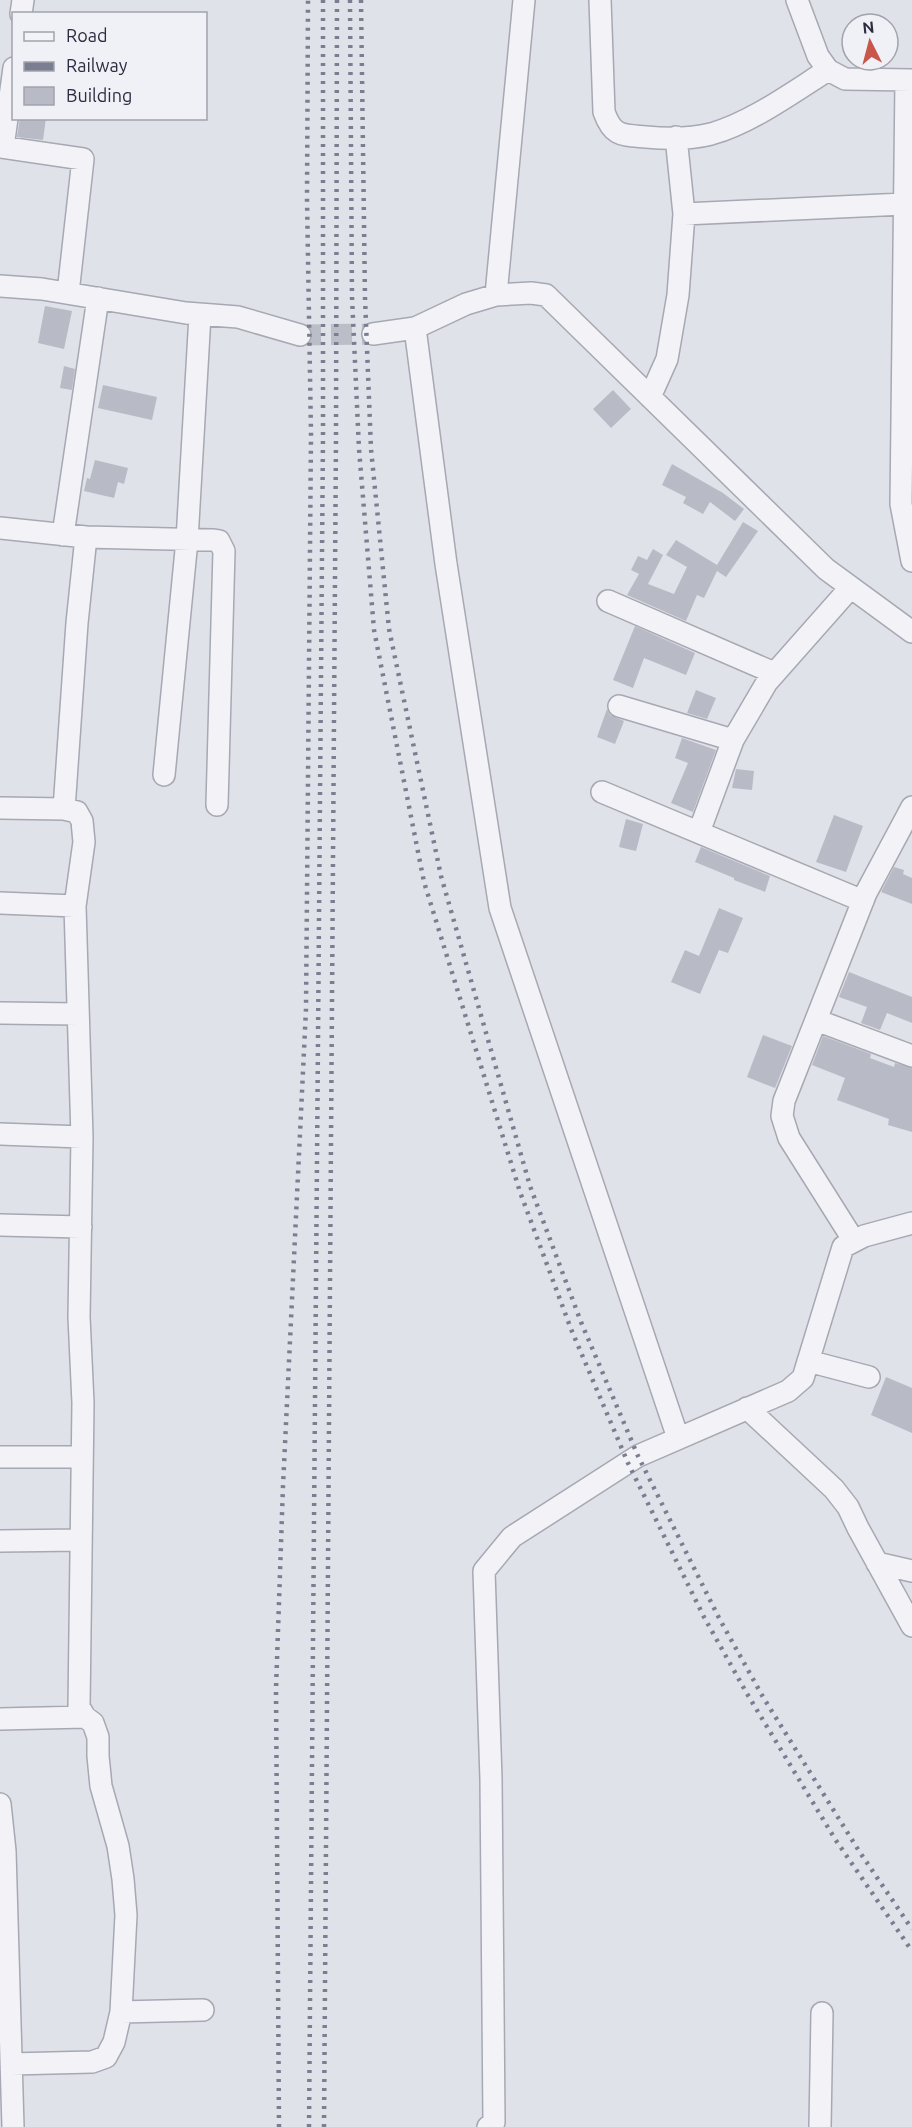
<svg xmlns="http://www.w3.org/2000/svg" width="912" height="2127" font-family="Ubuntu,sans-serif">
	<rect width="100%" height="100%" fill="#e0e2e9"/>
	<path fill="#b8bac5" d="M20,118H46L43,140L17,137Z
		M45,306L72,311L64,349L38,343Z
		M64,366L75,369L72,390L60,388Z
		M103,385L157,397L152,420L98,408Z
		M613,390L631,409L611,428L593,409Z
		M95,460L128,468L124,484L118,482L114,498L84,491L87,478L90,479Z
		M672,464L723,493L744,509L735,521L710,502L703,514L683,503L686,497L662,485Z
		M743,522L758,531L726,577L717,571L704,598L697,595L686,621L627,595L639,574L631,570L638,556L647,560L653,549L663,555L648,584L674,594L687,567L666,555L676,540L717,565Z
		M635,626L695,653L686,675L644,658L633,688L613,680Z
		M696,690L716,698L707,719L687,713Z
		M607,709L610,715L624,721L615,744L597,737Z
		M682,738L716,750L693,812L671,803L688,763L675,758Z
		M736,769L754,771L752,790L732,788Z
		M834,815L863,826L846,872L816,862Z
		M626,819L643,824L636,851L619,847Z
		M701,847L770,876L765,892L734,880V878L695,862Z
		M894,867L904,870L903,874L912,878V904L881,892Z
		M719,908L743,918L728,953L719,950L700,994L671,982L685,950L699,956Z
		M849,972L912,997V1023L887,1013L880,1030L861,1023L867,1007L839,997Z
		M763,1035L792,1046L775,1088L747,1077Z
		M823,1036L871,1054L870,1058L894,1067L895,1063L912,1068V1132L888,1125L889,1119L837,1100L845,1078L812,1065Z
		M886,1377L912,1388V1433L871,1415Z"/>
	<g fill="none" stroke-linecap="round" stroke-linejoin="round">
		<path stroke="#bcbec7" stroke-width="21" stroke-dasharray="21 10" stroke-linecap="butt" d="M300,335L373,334"/>
		<g stroke="#a6a8b3" stroke-width="24">
			<path id="minor" d="M600,0L604,112C613,137 622,135 646,137C666,139 691,139 711,134C751,123 793,92 828,70
				M797,0L818,56L828,70L845,79L912,80
				M21,14L23,0
				M906,81L901,504L912,561
				M0,147L83,159L68,293
				M3,147L14,68
				M684,214L904,204
				M0,286L42,289L186,313L238,317L300,335
				M496,295L524,0
				M415,328L446,564L500,908L678,1438
				M373,334L415,328L466,304L496,295L531,293L546,295L826,569L912,632
				M650,397L667,359L678,295L684,214L676,137
				M0,528L86,537L212,540L219,541L224,551L217,805
				M63,535L98,298
				M608,601L774,673
				M619,706L733,740
				M164,775L187,540L200,315
				M602,792L863,901
				M0,808L64,809L77,812L82,821L84,842L75,906L82,1137L79,1317L83,1403L79,1707L85,1717L93,1723L98,1737V1756L101,1786L118,1846L123,1879L126,1915L121,2012L114,2042L106,2057L92,2062L11,2064
				M64,809L77,623L86,537
				M699,832L733,740L767,682L851,587
				M0,903L75,906
				M0,1013L78,1014
				M816,1020L912,1056
				M0,1134L82,1137
				M0,1225L81,1227
				M854,1241L789,1138L782,1116L784,1101L866,893L912,807
				M808,1361L869,1377
				M747,1408L834,1489L848,1507L858,1528L912,1626
				M0,1457H82
				M0,1541L81,1540
				M877,1563L912,1571
				M0,1719L85,1717
				M0,1804L5,1851L13,2127
				M121,2012L203,2010
				M488,2127L494,2122L491,1779L484,1571L512,1537L638,1456L788,1391L803,1378L843,1247L864,1236L912,1223
				M820,2127L822,2013"/>
		</g>
		<use href="#minor" stroke="#f3f3f7" stroke-width="21"/>
		<path stroke="#7b7e91" stroke-width="4.5" stroke-dasharray="3 6" stroke-linecap="butt" d="M350,0L352,297L359,449L374,630L424,882L520,1192L571,1329L628,1463L704,1617L746,1692L835,1839L912,1951
			M361,0L365,298L371,449L389,629L441,876L530,1186L581,1322L638,1456L719,1618L763,1697L859,1851L912,1929
			M279,2127L276,1689L283,1486L306,1009L311,434L307,199L308,0
			M309,2127L323,435V0
			M324,2127L336,438L337,0"/>
	</g>
	<rect x="12" y="12" width="195" height="108" fill="#f0f1f6" stroke="#a1a2ad" stroke-width="1.5"/>
	<rect x="24" y="32" width="30" height="9" fill="#f3f3f7" stroke="#a1a2ad" stroke-width="1.5"/>
	<text x="66" y="42" font-size="18" fill="#2a2c3f">Road</text>
	<rect x="24" y="62" width="30" height="9" fill="#7b7e91" stroke="#a1a2ad" stroke-width="1.5"/>
	<text x="66" y="72" font-size="18" fill="#2a2c3f">Railway</text>
	<rect x="24" y="87" width="30" height="18" fill="#b8bac5" stroke="#a1a2ad" stroke-width="1.5"/>
	<text x="66" y="102" font-size="18" fill="#2a2c3f">Building</text>
	<g transform="translate(870 42) rotate(354)"><circle r="28" fill="#f0f1f6" stroke="#a1a2ad" stroke-width="1.5"/>
	<path d="M0-4.5L10 22L0 15L-10 22Z" fill="#c8564b"/>
	<text y="-9" font-size="16" font-weight="bold" text-anchor="middle" fill="#2a2c3f">N</text>
	</g>
</svg>
